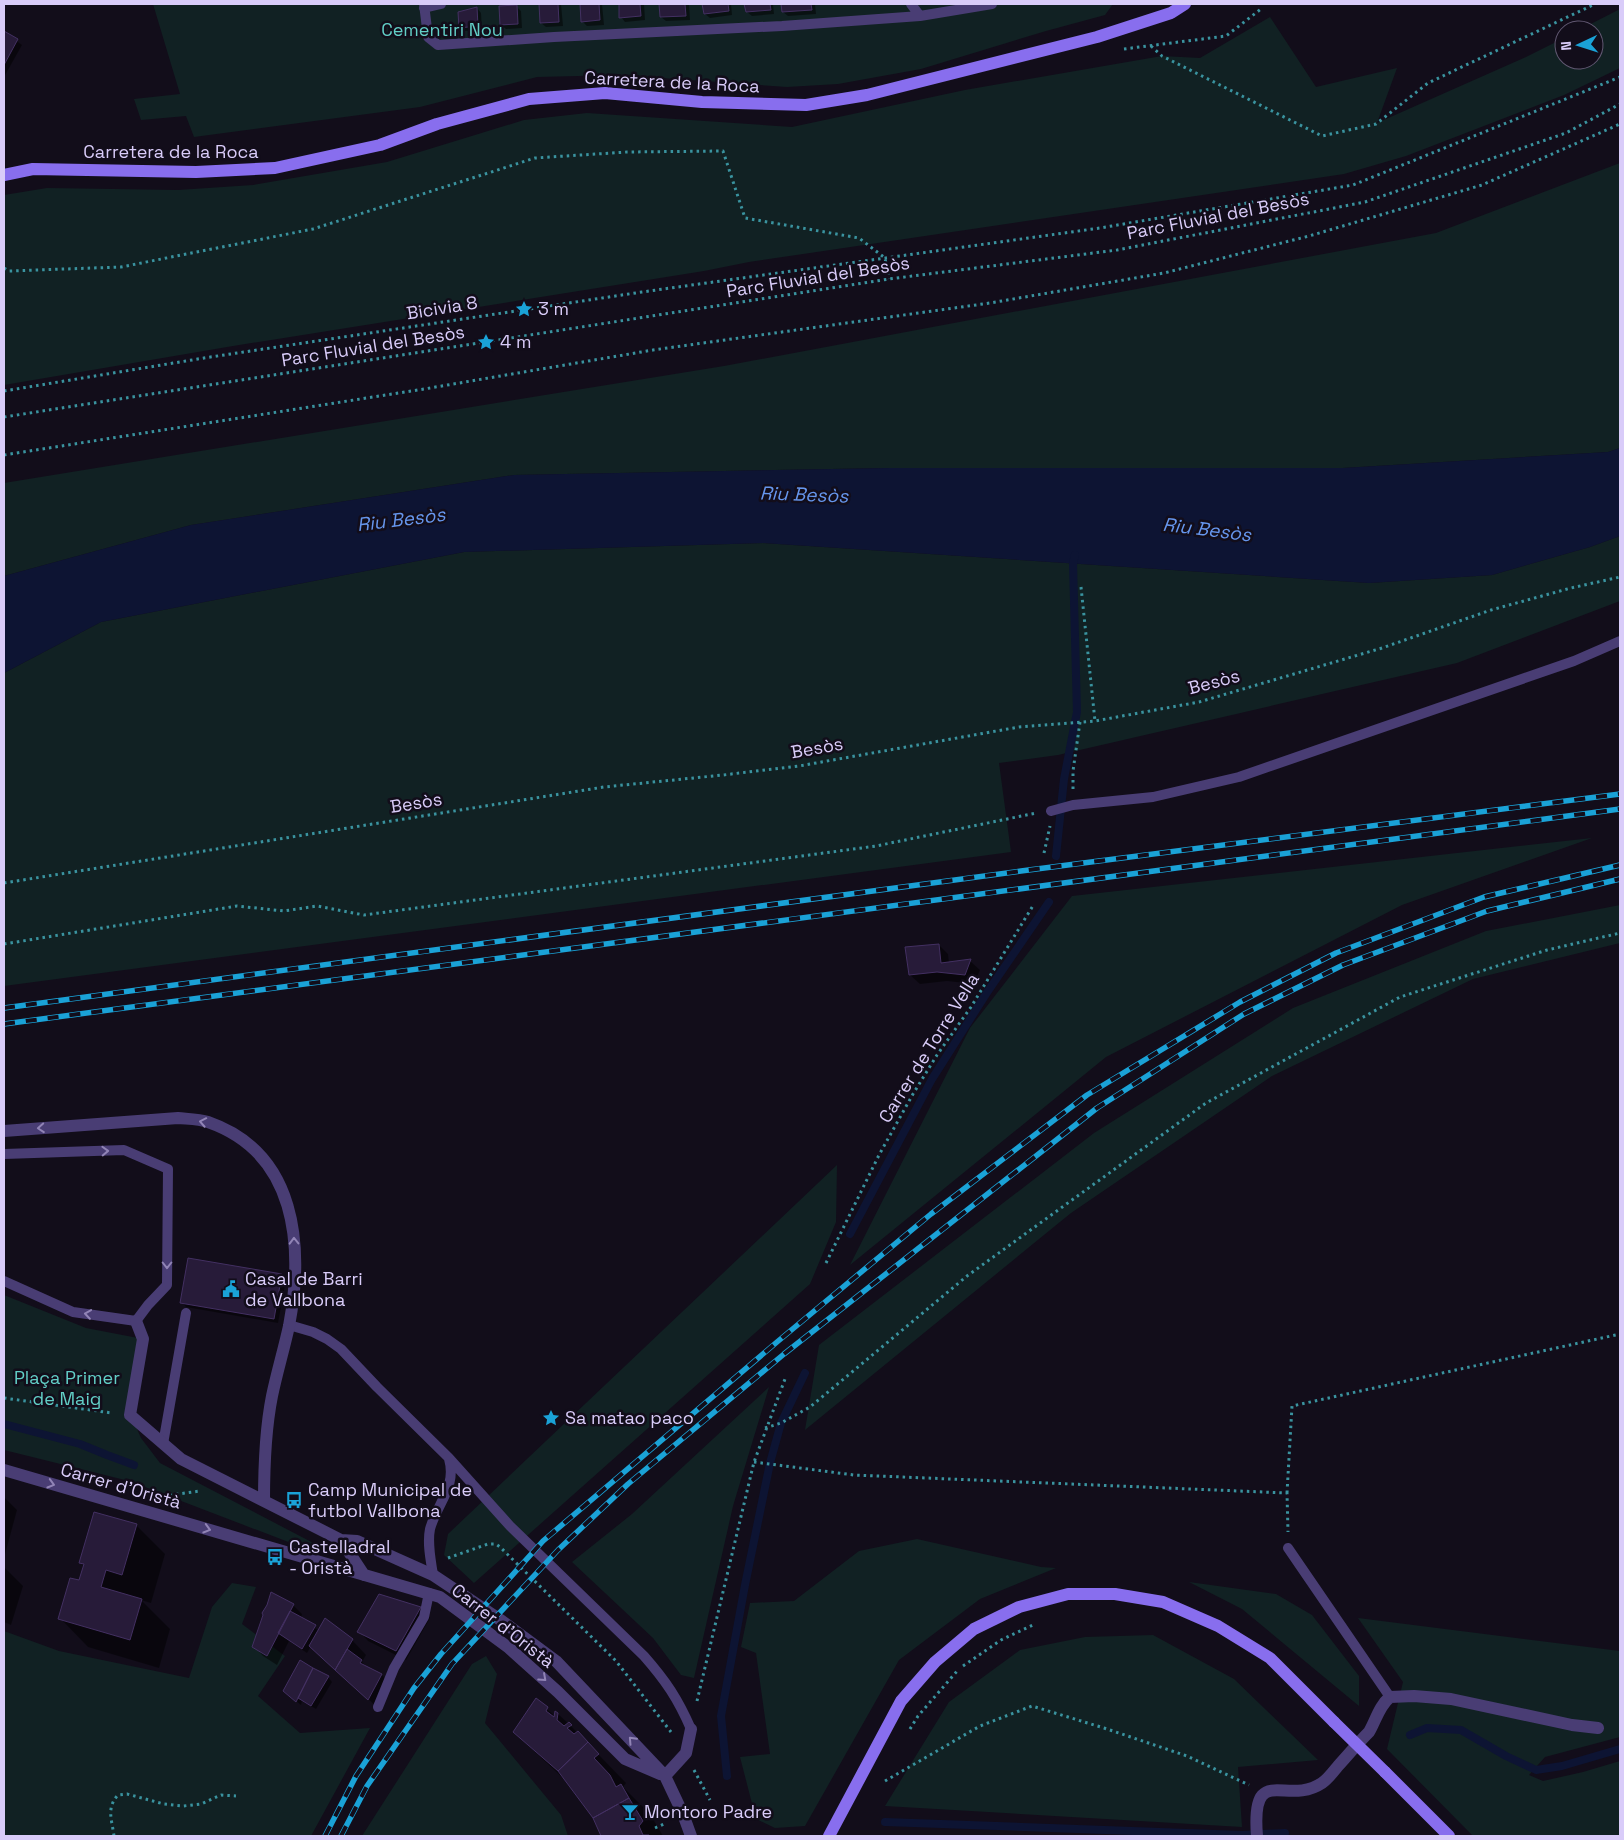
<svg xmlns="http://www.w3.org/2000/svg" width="1624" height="1840" font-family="'Space Grotesk',sans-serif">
	<rect width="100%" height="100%" fill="#120d1a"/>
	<path fill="#112123" d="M153,4H1113L1105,15L1046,31L921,69L838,84L787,87L620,75L537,77L420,107L194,137L186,116L141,120L134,99L180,94Z
		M1620,9V68L1564,95L1406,156L1344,174L749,262L704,271L233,346L4,385V195L47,188L178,190L253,185L387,162L524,120L587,113L792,127L965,90L1162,56L1200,58L1270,17L1316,87L1397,68L1377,123L1526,57L1564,38V60H1594V30H1579Z
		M1620,163V448L1608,452L1343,468H889L514,475L191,525L4,576V483L724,366L1436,233Z
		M1620,536V601L1457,663L1058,755L999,763L1011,852L4,986V673L101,622L464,552L763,543L1369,583L1492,575L1590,547Z
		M1592,838L1402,905L1106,1057L850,1265L970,1028L1072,896Z
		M1620,905V943L1473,979L1272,1076L1071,1213L805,1430L819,1345L1094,1133L1293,1008L1486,931Z
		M837,1165L836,1222L810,1284L474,1583L444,1555L448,1534Z
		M4,1295L86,1328L138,1338L129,1411L141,1438L160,1463L321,1547L317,1553L129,1481L4,1450Z
		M769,1387L733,1506L694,1678L681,1675L653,1638L572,1562L632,1514Z
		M917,1539L1041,1567L1056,1568L980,1599L899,1660L805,1826L775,1828L756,1819L740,1757L770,1754L756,1653L741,1647L750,1603L794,1601L859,1551Z
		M1189,1582L1276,1594L1312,1615L1359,1676V1706L1242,1609Z
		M232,1583L256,1587L242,1624L285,1656L258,1696L300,1733L370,1728L311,1836H4V1631L59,1651L189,1678L212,1607Z
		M1358,1618L1620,1651V1737L1545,1757L1529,1775L1543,1781L1583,1772L1620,1761V1836H1473L1387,1749L1403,1682Z
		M1153,1635L1234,1679L1318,1760L1238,1767L1242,1827L885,1806L949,1702L1020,1650L1085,1637Z
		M486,1656L497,1674L485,1723L561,1815L568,1836H362L472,1664Z"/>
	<path fill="#0d1433" d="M1620,448V536L1590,547L1492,575L1369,583L763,543L464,552L101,622L4,673V576L191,525L514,475L889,468H1343L1608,452Z"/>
	<path fill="#0007" d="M540,4H561L563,26L546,27L541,23Z
		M581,4H602L604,25L587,26L582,21Z
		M620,4H644L645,20L625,22L621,17Z
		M660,4H689L690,20L666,21L661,17Z
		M704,4H731L732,15L710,18L705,14Z
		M746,4H773L774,14L752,16L747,12Z
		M782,4H815L816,14L788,16L783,12Z
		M516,6L521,11L522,28L506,29L501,25Z
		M477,8L481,13L482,30L465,31L461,27Z
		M4,32L22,45L4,77Z
		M939,945L948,954L949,963L970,961L980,970L974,984L947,981L920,984L910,975Z
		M281,1275L286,1280L278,1323L186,1307L182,1302Z
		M4,1497L17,1510L4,1558Z
		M136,1525L165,1554L151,1603L141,1600L170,1629L159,1668L88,1647L60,1618L79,1582L84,1566L80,1562Z
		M4,1567L23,1586L11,1625L4,1622Z
		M380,1595L421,1608L430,1618L406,1660L368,1641L359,1631Z
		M293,1605L302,1614L301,1618L319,1631L352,1640L366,1655L362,1662L369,1669L382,1675L391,1685L378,1708L311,1646L307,1653L289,1641L277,1665L263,1656L254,1646Z
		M301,1662L328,1677L332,1682L316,1709L302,1701L301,1705L289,1695Z
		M536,1700L555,1716L558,1714L569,1724L626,1783L623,1787L650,1814L663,1836H603L594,1818L567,1782L514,1732Z"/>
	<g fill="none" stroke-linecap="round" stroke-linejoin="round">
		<path stroke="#0d1433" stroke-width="8" d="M1056,856L1064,779L1077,712L1073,563L1075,555
			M850,1234L932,1079L986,994L1049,902
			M4,1424L80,1444L107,1455L134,1465
			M1410,1735L1427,1728L1461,1730L1506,1756L1536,1770L1562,1766L1620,1749
			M727,1776L721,1716L745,1585L770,1463L781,1423L805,1373
			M885,1822L1242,1835L1285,1833"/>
	</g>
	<path fill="#271b39" stroke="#433062" d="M539,4H558L559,22L540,23Z
		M580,4H599L600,20L581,22Z
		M619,4H640L641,16L619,18Z
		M659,4H685L686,16L660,17Z
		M702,4H728L729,11L704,14Z
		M744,4H770L771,10L746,12Z
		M781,4H811L812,10L782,12Z
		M517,5L518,24L500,25L499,6Z
		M477,7L478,26L459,28L458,12Z
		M4,31L18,39L4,65Z
		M939,944L941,963L971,959L965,975L937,972L909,975L905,947Z
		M188,1258L282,1274L274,1319L180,1303Z
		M94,1512L137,1524L122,1575L106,1570L101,1587L142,1599L130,1640L58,1619L70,1578L79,1580L84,1564L79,1563Z
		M271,1592L294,1604L267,1656L252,1647L263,1615L262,1613L267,1605Z
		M379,1594L421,1607L396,1651L357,1632Z
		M290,1611L316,1625L302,1649L278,1633Z
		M325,1618L353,1639L335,1670L309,1646Z
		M347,1649L362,1660L360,1663L382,1674L368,1700L335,1670Z
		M300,1660L313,1668L296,1702L283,1691Z
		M313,1668L329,1676L311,1706L298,1698Z
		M536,1698L548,1707L546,1711L554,1717L555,1711L558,1713L557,1720L564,1726L569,1722L572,1725L567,1728L574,1734L578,1731L588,1742L558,1771L513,1732Z
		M588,1742L599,1754L594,1758L610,1775L616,1787L621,1784L629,1798L593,1818L558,1771Z
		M629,1798L643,1821L639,1826L643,1835H649V1836H601L593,1818Z"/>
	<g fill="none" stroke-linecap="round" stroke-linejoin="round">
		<path stroke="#3a939f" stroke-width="3" stroke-dasharray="2.5 4" stroke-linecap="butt" d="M1151,46L1162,56L1322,136L1376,124L1428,83L1595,4
			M1124,49L1226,36L1261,9
			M4,268L9,271L121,267L313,229L535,158L627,152L723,151L745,218L859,238L885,258L889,279
			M4,391L204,358L642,292L1100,228L1353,185L1620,77
			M4,417L889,279L1117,250L1365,202L1566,133L1620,104
			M4,455L424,389L653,350L990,303L1164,273L1309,236L1482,185L1620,124
			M1081,587L1095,721
			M1073,789V771L1080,722
			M1044,853L1050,826
			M4,883L604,787L723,775L799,766L1019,727L1095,721L1199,702L1382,648L1491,610L1571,588L1620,577
			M4,944L237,906L284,911L317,906L364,915L876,846L1036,813
			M826,1263L879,1155L913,1094L937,1055L971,1007L1034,904
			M4,1398L112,1413
			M765,1428L781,1423L810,1407L967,1276L1206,1103L1400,997L1547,950L1620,933
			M754,1462L854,1475L1287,1493L1288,1532
			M1287,1493L1292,1406L1620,1334
			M163,1496L200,1491
			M448,1558L488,1544H496L500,1547L616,1661L671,1732
			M963,1666L1001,1640L1035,1624
			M697,1701L754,1462L785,1379
			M910,1729L918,1716L958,1670
			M694,1770L710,1800
			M885,1781L980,1726L1032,1706L1104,1728L1187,1756L1249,1785
			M655,1828L664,1824
			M114,1836C112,1820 106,1808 118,1795L127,1794L164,1804L183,1806L201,1804L221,1795L236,1796"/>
		<path stroke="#493d74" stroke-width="10" d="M424,4L428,37L438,45L554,37L782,26L920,16L992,4
			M911,4L920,16
			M424,8L441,4
			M1051,811L1073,805L1153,797L1239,777L1574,661L1620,641
			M4,1154L124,1150L168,1169L167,1285L148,1305L136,1321L73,1312L4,1281
			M289,1325L313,1332L327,1339L341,1349L377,1387L449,1458L510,1526L644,1656C666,1681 678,1699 691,1729
			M163,1444L186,1313
			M1288,1548L1390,1697
			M433,1575C431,1561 427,1544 430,1529C437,1503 457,1487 449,1459
			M378,1707L394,1668L424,1617L429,1593"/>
		<path stroke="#493d74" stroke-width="12" d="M4,1131L178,1118C188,1119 199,1119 208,1122C297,1153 304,1246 289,1326C284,1349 277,1372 272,1396C265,1431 264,1465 264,1501
			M136,1321L143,1339L130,1415L181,1459L341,1540L357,1541L433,1575L502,1621L556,1661L665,1776L683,1814L691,1836
			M4,1470L440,1597L509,1648L558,1692L625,1759L660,1774
			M341,1540L364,1575
			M665,1776L686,1753L691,1729
			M1257,1836C1251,1761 1286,1807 1322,1783C1328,1779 1333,1772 1338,1766C1348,1755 1358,1743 1369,1732C1376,1720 1379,1706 1390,1697L1414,1696L1451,1699L1572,1725L1598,1728"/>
		<path stroke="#886eee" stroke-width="12" d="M4,175L33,169L196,172L275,168L380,145L437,124L529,99L605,93L702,102L806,105L867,95L1097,37L1171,13L1185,4
			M1385,1772L1449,1836
			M829,1836L901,1701L935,1662L974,1629L1019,1607L1068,1594H1115L1163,1602L1218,1626L1270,1658L1334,1722"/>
		<g stroke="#1aa2d7" stroke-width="5.5">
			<path id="rail" d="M4,1008L1021,871L1620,794
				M4,1024L1620,809
				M325,1836L356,1776L414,1688L441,1654L543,1541L777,1342L931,1214L1087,1095L1240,1002L1336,953L1484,897L1620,865
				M341,1836L367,1786L452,1664L558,1550L628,1484L784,1354L1097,1108L1244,1014L1343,965L1487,911L1620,879"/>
		</g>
		<use href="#rail" stroke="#120d1a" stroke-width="4" stroke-dasharray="11" stroke-linecap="butt"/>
		<path stroke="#886eee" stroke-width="12" d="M1334,1722L1385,1772"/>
	</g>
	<defs><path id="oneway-chevron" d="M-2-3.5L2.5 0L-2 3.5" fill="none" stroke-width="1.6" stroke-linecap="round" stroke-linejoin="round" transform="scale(1.25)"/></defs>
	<g stroke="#9184b6">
		<use href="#oneway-chevron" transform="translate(203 1122) rotate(-169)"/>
		<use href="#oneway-chevron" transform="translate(41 1128) rotate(176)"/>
		<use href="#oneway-chevron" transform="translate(105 1151) rotate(-2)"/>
		<use href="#oneway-chevron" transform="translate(294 1241) rotate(-91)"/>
		<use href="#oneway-chevron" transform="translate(167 1265) rotate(90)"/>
		<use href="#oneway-chevron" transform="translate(88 1314) rotate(-172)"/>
		<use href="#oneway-chevron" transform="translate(51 1484) rotate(16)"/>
		<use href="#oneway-chevron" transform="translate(207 1529) rotate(16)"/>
		<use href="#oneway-chevron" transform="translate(543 1678) rotate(42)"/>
		<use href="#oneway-chevron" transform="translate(632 1740) rotate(-133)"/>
	</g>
	<defs>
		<g id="sight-bare" transform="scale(1.35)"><path d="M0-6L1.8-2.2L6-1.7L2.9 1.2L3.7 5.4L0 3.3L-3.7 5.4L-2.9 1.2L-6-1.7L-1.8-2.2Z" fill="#1aa2d7" stroke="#120d1a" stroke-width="2.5" paint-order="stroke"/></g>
		<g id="civic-bare" transform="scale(1.35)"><path d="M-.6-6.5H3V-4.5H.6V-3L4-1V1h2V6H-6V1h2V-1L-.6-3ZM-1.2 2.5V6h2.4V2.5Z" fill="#1aa2d7" stroke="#120d1a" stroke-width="2.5" paint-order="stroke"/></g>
		<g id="bus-bare" transform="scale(1.35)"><path d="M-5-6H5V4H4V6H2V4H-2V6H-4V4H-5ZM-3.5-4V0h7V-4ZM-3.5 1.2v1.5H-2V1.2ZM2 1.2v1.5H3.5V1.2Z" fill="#1aa2d7" stroke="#120d1a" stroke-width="2.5" paint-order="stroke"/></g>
		<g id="bar-bare" transform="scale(1.35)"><path d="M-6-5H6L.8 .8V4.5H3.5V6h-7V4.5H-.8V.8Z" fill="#1aa2d7" stroke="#120d1a" stroke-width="2.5" paint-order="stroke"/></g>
	</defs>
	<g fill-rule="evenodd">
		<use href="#sight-bare" x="524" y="309"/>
		<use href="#sight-bare" x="486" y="342"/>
		<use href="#civic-bare" x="231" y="1289"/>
		<use href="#sight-bare" x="551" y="1418"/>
		<use href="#bus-bare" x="294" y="1500"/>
		<use href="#bus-bare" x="275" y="1557"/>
		<use href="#bar-bare" x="630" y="1812"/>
	</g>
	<g text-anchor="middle" stroke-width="5" stroke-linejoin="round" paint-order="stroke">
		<g font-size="18" fill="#62cfc7" stroke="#120d1a">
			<text x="442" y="36">Cementiri Nou</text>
			<text x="67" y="1384">Plaça Primer<tspan x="67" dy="21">de Maig</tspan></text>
		</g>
		<g font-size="18" fill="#d9ccf9" stroke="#120d1a">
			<text transform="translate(672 82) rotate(3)" y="6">Carretera de la Roca</text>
			<text x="171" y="158">Carretera de la Roca</text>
			<text transform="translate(1218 216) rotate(-11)" y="6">Parc Fluvial del Besòs</text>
			<text transform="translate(818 277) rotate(-9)" y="6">Parc Fluvial del Besòs</text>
			<text transform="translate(442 308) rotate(-9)" y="6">Bicivia 8</text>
			<text transform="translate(373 346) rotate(-9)" y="6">Parc Fluvial del Besòs</text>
			<text transform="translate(1214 682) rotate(-15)" y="6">Besòs</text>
			<text transform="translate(817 748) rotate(-10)" y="6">Besòs</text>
			<text transform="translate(416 803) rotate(-9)" y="6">Besòs</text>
			<text transform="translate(929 1048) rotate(-58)" y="6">Carrer de Torre Vella</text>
			<text transform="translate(121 1486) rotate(16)" y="6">Carrer d'Oristà</text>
			<text transform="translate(503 1626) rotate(38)" y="6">Carrer d'Oristà</text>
		</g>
		<g font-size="18" fill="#d9ccf9" stroke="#120d1a" text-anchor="start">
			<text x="538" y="315">3 m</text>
			<text x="500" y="348">4 m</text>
			<text x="245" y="1285">Casal de Barri<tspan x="245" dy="21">de Vallbona</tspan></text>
			<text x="565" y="1424">Sa matao paco</text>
			<text x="308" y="1496">Camp Municipal de<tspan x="308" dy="21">futbol Vallbona</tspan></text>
			<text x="289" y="1553">Castelladral<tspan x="289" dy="21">- Oristà</tspan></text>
			<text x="644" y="1818">Montoro Padre</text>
		</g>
		<g font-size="19" font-style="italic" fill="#6696ed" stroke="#120d1a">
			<text transform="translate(804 494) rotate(2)" y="7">Riu Besòs</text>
			<text transform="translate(401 519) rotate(-7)" y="7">Riu Besòs</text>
			<text transform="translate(1207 529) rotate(7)" y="7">Riu Besòs</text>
		</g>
	</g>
	<rect width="1624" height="1840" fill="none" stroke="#d9ccf9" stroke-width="10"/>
	<g transform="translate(1579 45) rotate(266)"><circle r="24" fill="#120d1a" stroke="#625973"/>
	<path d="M0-4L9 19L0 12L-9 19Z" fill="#1aa2d7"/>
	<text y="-8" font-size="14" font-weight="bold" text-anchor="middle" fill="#d9ccf9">N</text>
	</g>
</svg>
